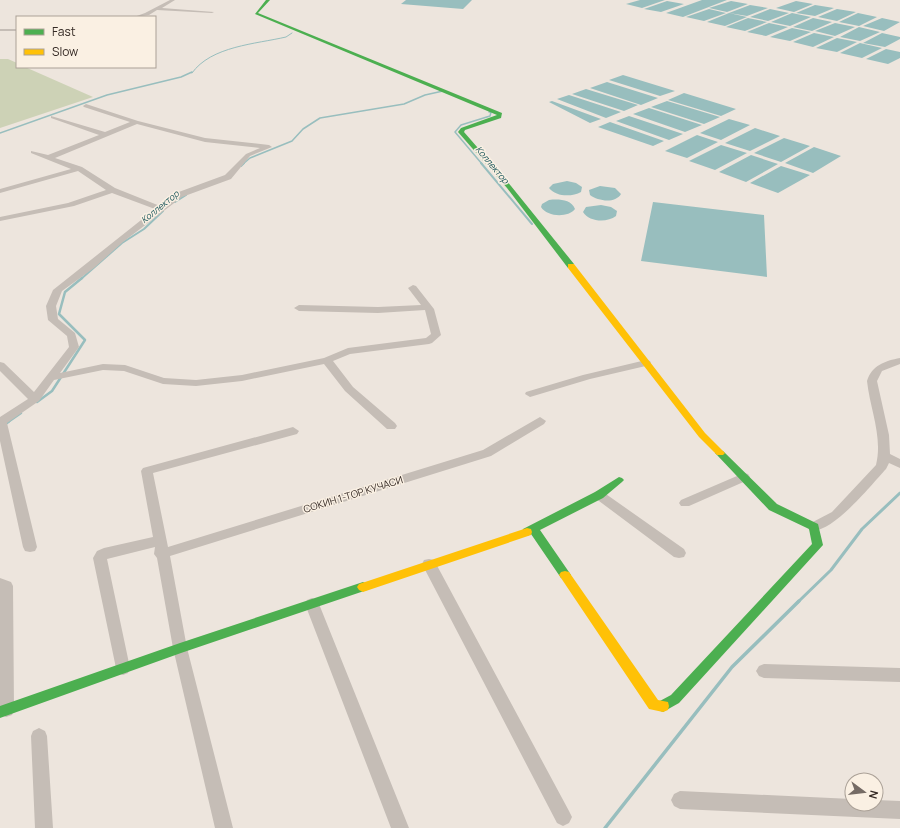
<svg xmlns="http://www.w3.org/2000/svg" width="900" height="828" font-family="Manrope,sans-serif">
	<rect width="100%" height="100%" fill="#ede5dd"/>
	<path fill="#cdd2b6" d="M0,59H8L17,63V67H25L93,97L0,128Z"/>
	<path fill="#98bebe" d="M406,0H472L463,9L401,4Z
		M640,0H665L642,8L626,4Z
		M702,0H727L683,17L666,13Z
		M667,1L684,4L661,12L644,9Z
		M731,1L748,4L727,12L709,8Z
		M796,1L813,4L794,12L776,8Z
		M750,5L768,8L747,16L729,13Z
		M815,5L834,8L815,16L796,13Z
		M709,9L726,13L704,21L686,17Z
		M770,9L789,13L768,21L750,17Z
		M837,9L856,12L837,21L818,17Z
		M729,13L747,17L725,26L707,22Z
		M792,13L811,17L790,26L771,22Z
		M858,13L877,17L859,26L839,22Z
		M748,18L767,22L745,31L726,27Z
		M813,18L832,22L812,31L793,27Z
		M882,18L900,22L884,31L863,26Z
		M769,23L788,27L766,36L747,32Z
		M835,23L855,27L835,36L815,31Z
		M859,27L880,32L860,41L840,37Z
		M792,28L811,32L790,41L770,37Z
		M814,33L834,37L813,47L793,42Z
		M882,33L900,37V39L885,47L863,43Z
		M837,38L857,42L837,52L816,48Z
		M860,43L882,48L862,58L840,53Z
		M886,49L900,52V58L888,64L866,59Z
		M623,75L675,91L660,96L609,80Z
		M607,82L658,98L641,105L590,88Z
		M586,89L638,105L624,111L572,94Z
		M684,93L736,109L721,116L668,100Z
		M569,95L621,112L606,118L557,99Z
		M552,101L601,119L590,123L549,102Z
		M667,101L720,117L704,124L651,107Z
		M649,108L702,125L685,132L633,114Z
		M629,116L683,134L669,140L616,121Z
		M729,119L750,125L721,140L700,133Z
		M610,122L664,141L653,146L598,127Z
		M755,128L780,136L750,151L725,143Z
		M697,135L718,142L687,158L665,151Z
		M784,138L810,146L781,162L754,153Z
		M721,145L747,153L715,170L689,161Z
		M814,147L841,156L813,173L785,163Z
		M751,155L778,164L746,182L719,172Z
		M781,166L810,175L778,193L750,183Z
		M567,181L576,183L582,187L581,192C572,197 556,197 549,188L553,184Z
		M600,186L615,188L621,194C615,204 598,201 590,195L589,190Z
		M549,200C558,199 571,199 575,209C568,218 547,217 541,207L542,204Z
		M653,202L764,215L767,277L641,261Z
		M601,205L611,207L617,211L616,216C607,223 589,222 583,212L586,207Z"/>
	<g fill="none" stroke-linecap="round" stroke-linejoin="round">
		<path stroke="#98bebe" stroke-width="1" d="M192,73C211,46 256,44 286,37L292,33"/>
		<path stroke="#98bebe" stroke-width="1.5" d="M0,133L107,95L181,77L192,72
			M243,164L250,158L292,141L303,129L320,118L404,104L425,95L443,91
			M482,164L455,132L461,125L490,116L491,112H489"/>
		<path stroke="#98bebe" stroke-width="2" d="M481,163L532,224
			M241,166L244,163
			M175,202L186,195
			M81,279L122,243L144,229L163,211"/>
		<path stroke="#98bebe" stroke-width="2.5" d="M37,402L52,391L85,340L59,314L65,292L82,278
			M8,422L21,413"/>
		<path stroke="#98bebe" stroke-width="3" d="M0,428L9,421
			M798,602L831,570L862,529L900,493"/>
		<path stroke="#98bebe" stroke-width="3.5" d="M605,828L732,667L799,601"/>
		<path fill="#c5bdb6" fill-rule="evenodd" d="M170,0H175L162,8L214,12L212,13L157,10L149,15L134,17L145,13Z
			M0,29H17V31H0Z
			M86,104L138,121L205,138L269,145L272,147L250,156L231,179L182,197L123,242L94,268L62,291L56,306L58,319L75,333L79,347L60,373L103,364L125,365L164,378L196,380L242,375L324,358L348,348L426,338L431,334L425,310L378,313L299,311L294,308L299,305L378,307L421,305L408,288L413,285L416,286L434,309L441,335L432,343L429,344L350,354L333,361L353,387L395,423L397,426L395,429H387L345,391L324,364L242,381L196,386L163,384L124,371L103,370L54,380L39,401L7,423L37,547L35,551L30,552L25,551L23,547L0,441V417L28,399L0,371V362L4,363L34,392L69,347L67,336L48,320L46,306L53,290L155,209L112,193L74,206L0,221V217L68,203L106,190L78,171L0,193V189L71,169L31,153V151L48,155L99,135L51,118V116L105,132L130,122L84,107L83,106ZM137,124L205,142L260,148L246,154L225,175L176,193L160,206L115,188L82,167L55,158Z
			M900,358V364L882,371L877,381L889,435L890,454L900,459V468L889,463L886,469C872,484 830,537 809,530L808,527L809,524L832,512L876,465C883,437 870,409 867,381C872,365 885,361 900,358Z
			M646,360L650,361L651,363L650,365L590,379L530,397L525,394L526,392L583,375Z
			M540,417L546,421L544,424L491,456L170,556L187,648L233,828H215L173,648L157,558L154,554L155,547L107,559L130,668L128,673L123,675L118,673L116,668L93,558L97,551L104,548L153,537L141,471L143,468L293,427L299,431L297,434L153,473L168,547L483,450Z
			M744,473L748,474L750,477L748,480L689,506H681L679,503L681,500Z
			M599,491L603,492L684,549L686,553L684,557L679,558L674,557L595,498L593,495L595,492Z
			M429,559L434,560L569,811L572,817L569,823L563,826L557,823L422,564L424,560Z
			M0,578L11,582L13,586L14,710L12,715L6,717L0,714Z
			M312,598L317,600L319,604L409,828H391L305,604L307,600Z
			M764,664L900,668V682L764,678L759,676L756,671L759,666Z
			M39,728L45,731L47,736L53,828H35L31,736L33,731Z
			M680,791L852,799V804H876V800L900,801V819L680,809L674,806L671,800L674,794Z"/>
		<path fill="#4caf50" fill-rule="evenodd" d="M266,0H270L258,13L502,113L501,118L465,130L464,132L511,186L574,264V268H568L507,188L458,132L461,128L497,115L255,14Z
			M720,450L723,451L777,504L818,524L823,545L679,703L663,712L658,710L657,706L658,702L671,695L812,544L809,529L769,510L717,455L715,453L717,451Z
			M619,477L622,478L624,480L622,482L603,498L540,530L571,575L569,578L565,579L561,578L531,534L527,536L523,535L522,532L523,529L595,492Z
			M363,582L367,584L369,587L367,590L181,653L0,718V706L180,643Z"/>
		<path fill="#ffc107" fill-rule="evenodd" d="M568,264H574L705,433L725,453L723,455H717L699,437L568,268Z
			M527,528L531,529L532,532L531,535L363,592L359,590L357,587L359,584Z
			M565,571L569,572L658,700L668,702L669,706L668,710L663,712L649,709L561,578L559,575L561,572Z"/>
	</g>
	<g text-anchor="middle" stroke-width="3" stroke-linejoin="round" paint-order="stroke">
		<g font-size="9" font-style="italic" fill="#185459" stroke="#faf0e3">
			<text transform="translate(492 165) rotate(50)" y="3">Коллектор</text>
			<text transform="translate(160 207) rotate(-39)" y="3">Коллектор</text>
		</g>
		<g font-size="10" fill="#352a25" stroke="#faf0e3">
			<text transform="translate(353 494) rotate(-17)" y="4">СОКИН 1-ТОР KУЧАСИ</text>
		</g>
	</g>
	<rect x="16" y="16" width="140" height="52" fill="#faf0e3" stroke="#aba197"/>
	<rect x="24" y="29" width="20" height="6" fill="#4caf50" stroke="#aba197"/>
	<text x="52" y="36" font-size="12" fill="#352a25">Fast</text>
	<rect x="24" y="49" width="20" height="6" fill="#ffc107" stroke="#aba197"/>
	<text x="52" y="56" font-size="12" fill="#352a25">Slow</text>
	<g transform="translate(864 792) rotate(105)"><circle r="19" fill="#faf0e3" stroke="#aba197"/>
	<path d="M0-3L7 15L0 10L-7 15Z" fill="#756b65"/>
	<text y="-6" font-size="11" font-weight="bold" text-anchor="middle" fill="#352a25">N</text>
	</g>
</svg>
